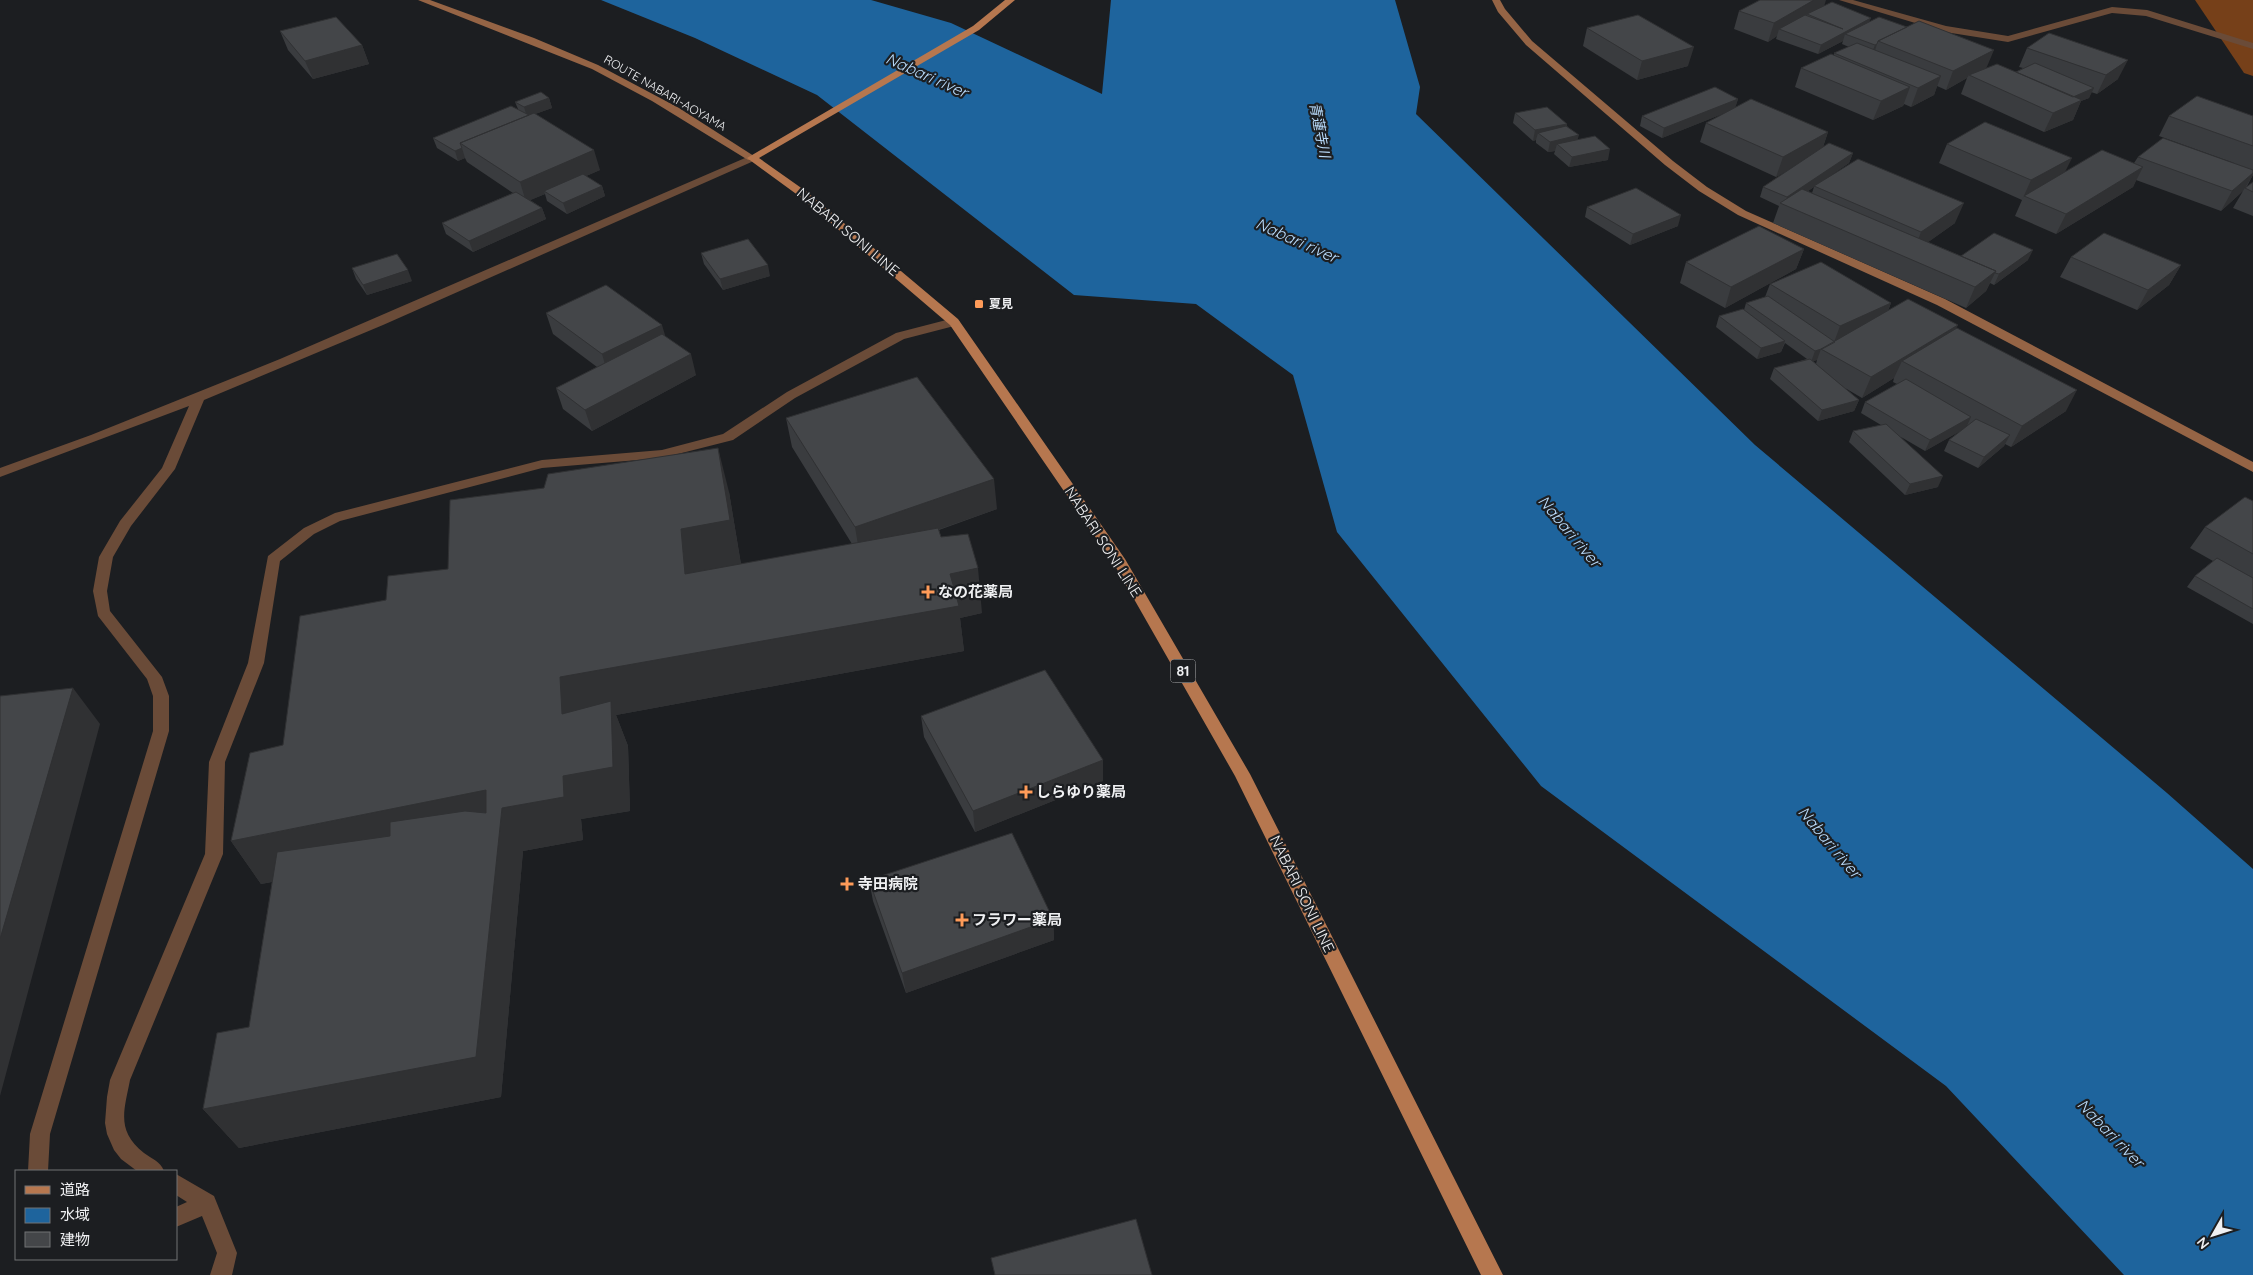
<svg xmlns="http://www.w3.org/2000/svg" width="2253" height="1275" font-family="Quicksand,'Noto Sans JP',sans-serif">
	<rect width="100%" height="100%" fill="#1c1e21"/>
	<path fill="#764019" d="M2195,0H2253V76L2244,73Z"/>
	<path fill="#1e649d" d="M601,0H871L951,23L1102,94L1111,0H1395L1420,87L1416,114L1755,445L2167,793L2253,869V1275H2124L1946,1086L1541,786L1337,532L1293,375L1196,304L1074,295L817,95L695,38Z"/>
	<g fill="none" stroke-linecap="round" stroke-linejoin="round">
		<path fill="#6a4b38" fill-rule="evenodd" d="M1839,0H1853L1946,26L2008,36L2112,7L2147,10L2253,43V49L2146,16L2112,13L2008,42L1945,32Z
			M752,155L757,158L756,160L383,325L204,400L175,469L131,526L113,557L107,591L110,611L162,677L169,696V731L50,1134L48,1171H28L30,1134L153,731V696L147,679L98,616L93,591L99,557L120,521L162,468L189,406L0,477V468L91,435L280,359Z
			M954,318L960,322L958,325L904,339L795,398L733,440L662,458L542,468L340,521L314,534L280,561L264,663L225,762L223,854L130,1080C124,1111 116,1131 144,1153C152,1159 160,1161 164,1171H137L121,1159L114,1150L107,1134L105,1123L107,1097L110,1080L205,854L209,762L248,663L268,556L304,528L335,513L542,460L662,450L723,434L787,392L896,333Z
			M176,1174L214,1196L237,1253L232,1275H210L217,1253L202,1216L176,1227V1207L187,1202L176,1195Z"/>
		<path fill="#956445" fill-rule="evenodd" d="M418,0H430L534,38L598,65L679,108L757,158L756,160H748L652,101L592,69Z
			M1492,0H1500L1505,9L1532,41L1673,161L1707,187L1746,211L1945,299L2253,462V472L1937,305L1738,215L1699,191L1665,165L1526,45L1498,12Z"/>
		<path fill="#b6774f" fill-rule="evenodd" d="M1005,0H1015L979,30L759,158L807,192L958,319L1125,559L1250,774L1503,1275H1481L1235,776L1114,564L950,325L799,196L747,158L973,26Z"/>
	</g>
	<path fill="#3a3c3f" fill-rule="evenodd" d="M1824,6L1869,22L1986,68L2016,72L2023,68L2019,67L2027,48L2118,79L2097,94L2091,92L2089,98L2081,101L2073,120L2044,132L1961,94L1967,78L1946,90L1937,86L1934,95L1911,107L1904,104L1903,106L1873,120L1795,87L1801,68L1834,55V53L1849,47L1842,44L1843,41L1818,54L1776,39L1777,36L1768,42L1734,29L1739,11Z
		M1587,28L1688,66L1637,80L1583,46Z
		M280,31L362,45L369,64L313,79L288,50Z
		M549,98L552,108L535,114L600,170L586,176L602,186L605,196L567,214L547,201L545,194L530,200L542,208L546,219L473,252L446,234L442,223L513,193L467,162L465,158L458,161L437,148L433,138L518,109L515,102Z
		M1738,99L1735,107L1828,132L1823,147L1853,153L1849,163L1824,180L1955,223L1928,242L1961,256L2028,260L1994,285L1990,283L1986,291L1966,308L1773,223L1779,206L1760,197L1763,187L1788,170L1776,177L1700,142L1706,123L1727,112L1662,138L1640,126L1642,116ZM1814,187L1812,193L1808,191Z
		M1515,113L1567,124V126L1578,140L1608,160L1569,167L1554,154L1555,151L1548,152L1536,143V140L1533,141L1513,123Z
		M2169,116H2253V175L2246,188L2253,182V216L2233,208L2243,191L2221,211L2136,180L2133,187L2056,234L2015,216L2022,200L1939,163L1947,144L2065,172L2134,163L2138,157L2234,163L2159,136Z
		M1587,207L1678,226L1630,245L1585,217Z
		M1804,249L1796,269L1725,308L1680,283L1686,262Z
		M701,253L770,276L723,290L704,264Z
		M2071,257L2181,265L2169,285L2137,310L2060,277Z
		M352,268L412,281L367,295L356,279Z
		M1770,284L1891,303L1888,311L1956,329L2066,411L2011,447L2005,444L2004,446L1978,468L1944,451L1949,440L1960,431L1925,451L1901,437L1938,487L1905,495L1849,442L1853,431L1881,425L1861,413L1865,402L1897,384L1893,382L1894,378L1862,398L1845,388L1859,400L1854,411L1818,421L1770,379L1774,368L1807,359L1785,343L1781,352L1757,359L1716,327L1719,316L1744,310L1746,303L1765,297ZM1817,360L1816,364L1813,361Z
		M546,313L666,337L696,375L592,431L563,409L556,388L597,367L553,334Z
		M786,418L997,509L939,530L941,537L982,613L960,618L964,651L616,715L628,746L630,811L581,819L583,840L523,851L501,1097L239,1148L203,1109L249,1027L272,882L261,884L231,841L283,745L386,600L448,569L729,492L741,564L852,544L792,447Z
		M2253,501V624L2187,587L2195,576L2213,561L2190,548L2205,527Z
		M921,716L1103,760V781L975,832L924,737Z
		M869,880L1053,919L1054,940L906,993L873,901Z"/>
	<path fill="#303133" d="M1814,0H1826L1823,10L1807,14L1804,21L1779,29L1777,36L1768,42L1774,23Z
		M1871,18L1867,27L1845,34L1843,41L1818,54L1821,45Z
		M1877,44L1874,54L1871,55L1875,45Z
		M362,45L369,64L313,79L305,61Z
		M1694,47L1688,66L1637,80L1642,61Z
		M1994,50L1986,69L1969,75L1967,78L1946,90L1953,71Z
		M2128,60L2118,79L2097,94L2106,75Z
		M1941,76L1934,95L1911,107L1918,88Z
		M1910,87L1903,106L1873,120L1881,101Z
		M2094,88L2089,98L2081,101L2073,120L2044,132L2053,113L2063,101Z
		M549,98L552,108L527,117L524,107Z
		M1738,99L1735,109L1662,138L1664,128Z
		M1567,124L1565,134L1538,133L1536,140L1533,141L1535,130Z
		M1828,132L1821,152L1776,177L1783,157Z
		M1579,135L1576,145L1557,144L1555,151L1548,152L1550,142Z
		M462,148L465,158L458,161L455,151Z
		M1610,149L1608,160L1569,167L1572,157Z
		M594,150L600,170L547,193L544,191L545,194L526,202L520,182Z
		M1853,153L1849,163L1786,206L1785,205L1787,197Z
		M2072,158L2062,178L2024,196L2022,200L2031,180Z
		M2143,167L2133,187L2056,234L2066,214Z
		M2253,173V175L2243,191L2221,211L2232,191Z
		M602,186L605,196L567,214L563,203Z
		M1964,203L1955,223L1913,253L1921,232Z
		M542,208L546,219L473,252L469,241Z
		M1681,215L1678,226L1630,245L1633,234Z
		M1804,249L1796,269L1725,308L1731,287Z
		M2033,250L2028,260L1994,285L1999,274Z
		M768,265L770,276L723,290L720,279Z
		M2181,265L2169,285L2137,310L2148,290Z
		M408,270L412,281L367,295L363,285Z
		M1996,271L1986,291L1966,308L1975,287Z
		M1891,303L1882,324L1836,345L1832,354L1831,355L1821,349L1817,360L1811,362L1815,351L1833,345L1840,326Z
		M662,325L668,345L608,375L602,354Z
		M1958,325L1948,345L1902,361L1894,378L1862,398L1871,377Z
		M1785,341L1781,352L1757,359L1761,348Z
		M691,354L696,375L592,431L585,410Z
		M2077,390L2066,411L2011,447L2022,426Z
		M1859,400L1854,411L1818,421L1822,410Z
		M1971,417L1966,428L1925,451L1930,440Z
		M2010,435L2004,446L1978,468L1984,457Z
		M718,448L729,492L741,565L685,574L681,529Z
		M1943,476L1938,487L1905,495L1910,484Z
		M994,479L997,509L860,557L855,527Z
		M978,568L982,613L960,618L964,651L616,715L628,746L630,811L581,819L583,840L523,851L501,1097L239,1148L203,1109L499,836L261,884L231,841L486,790L502,808L563,776L562,714L560,677L950,574Z
		M73,688L100,724L0,1096V939Z
		M1103,760V781L975,832L973,811Z
		M1053,919L1054,940L906,993L902,973Z"/>
	<path fill="#444649" stroke="#303133" d="M1760,0H1814L1774,23L1739,11Z
		M1832,2L1871,18L1821,45L1779,29L1805,15L1843,29L1807,14Z
		M1638,15L1694,47L1642,61L1587,28Z
		M336,17L362,45L305,61L280,31Z
		M1879,17L1907,27L1878,41L1877,44L1875,45L1845,34Z
		M1919,21L1994,50L1953,71L1878,41Z
		M2049,33L2128,60L2106,75L2027,48Z
		M1857,43L1941,76L1918,88L1834,53Z
		M1831,54L1910,87L1881,101L1801,68Z
		M2035,63L2094,88L2073,97L2016,72Z
		M1997,64L2082,100L2053,113L1969,75Z
		M1715,87L1738,99L1664,128L1642,116Z
		M541,92L549,98L524,107L515,102Z
		M2197,96L2253,116V146L2169,116Z
		M1751,99L1828,132L1783,157L1706,123Z
		M511,106L529,115L460,143L462,148L455,151L433,138Z
		M1547,107L1567,124L1535,130L1515,113Z
		M534,113L594,150L520,182L460,143Z
		M1985,122L2072,158L2031,180L1947,144Z
		M1566,126L1579,135L1550,142L1538,133Z
		M1595,136L1610,149L1572,157L1557,144Z
		M2163,138L2253,170V173L2232,191L2138,157Z
		M1829,143L1853,153L1787,197L1763,187Z
		M2102,150L2143,167L2066,214L2024,196Z
		M1858,159L1964,203L1921,232L1814,186Z
		M583,174L602,186L563,203L544,191Z
		M2253,182V192L2245,188Z
		M1636,188L1681,215L1633,234L1587,207Z
		M1802,189L1996,271L1975,287L1780,203Z
		M516,192L542,208L469,241L442,223Z
		M1759,226L1804,249L1731,287L1686,262Z
		M1994,233L2033,250L1999,274L1995,273L1996,271L1961,256Z
		M2104,233L2181,265L2148,290L2071,257Z
		M748,239L768,265L720,279L701,253Z
		M397,254L408,270L363,285L352,268Z
		M1821,262L1891,303L1840,326L1770,284Z
		M606,285L662,325L602,354L546,313Z
		M1768,296L1835,342L1824,348L1815,351L1746,303Z
		M1908,299L1958,325L1871,377L1821,349Z
		M1743,309L1785,341L1761,348L1719,316Z
		M1957,328L2077,390L2022,426L1902,361Z
		M662,334L691,354L585,410L556,388Z
		M1810,359L1859,400L1822,410L1774,368Z
		M917,377L994,479L855,527L786,418Z
		M1906,379L1971,417L1930,440L1865,402Z
		M1976,419L2010,435L1984,457L1949,440Z
		M1886,424L1943,476L1910,484L1853,431Z
		M718,448L730,520L681,529L685,574L938,528L941,537L968,534L978,568L950,574L959,606L560,677L562,714L611,701L613,767L563,776L564,797L502,808L476,1057L203,1109L217,1033L249,1027L277,852L390,836V822L465,811L486,813V790L231,841L250,753L283,745L300,616L386,600L388,576L448,569L450,500L544,488L548,474Z
		M2245,497L2253,501V554L2205,527Z
		M2217,558L2253,578V609L2195,576Z
		M1045,670L1103,760L973,811L921,716Z
		M73,688L0,939V696Z
		M1012,833L1053,919L902,973L869,880Z
		M1136,1219L1152,1275H995L991,1258Z"/>
	<g fill="#fe9b59" stroke="#1c1e21" stroke-width="2">
		<rect x="974" y="299" width="10" height="10" rx="2.5"/>
		<path d="M925.5 584.5h5v5h5v5h-5v5h-5v-5h-5v-5h5z"/>
		<path d="M1023.5 784.5h5v5h5v5h-5v5h-5v-5h-5v-5h5z"/>
		<path d="M844.5 876.5h5v5h5v5h-5v5h-5v-5h-5v-5h5z"/>
		<path d="M959.5 912.5h5v5h5v5h-5v5h-5v-5h-5v-5h5z"/>
	</g>
	<g text-anchor="middle" stroke-width="4.5" stroke-linejoin="round" paint-order="stroke">
		<g font-size="12" fill="#eff0f2" stroke="#1c1e21">
			<text transform="translate(665 93) rotate(30)" y="4">ROUTE NABARI-AOYAMA</text>
		</g>
		<g font-size="12" font-weight="bold" fill="#eff0f2" stroke="#1c1e21" text-anchor="start">
			<text x="989" y="308">夏見</text>
		</g>
		<g font-size="14" font-style="italic" fill="#badcfc" stroke="#1c1e21">
			<text transform="translate(1320 130) rotate(79)" y="5">青蓮寺川</text>
		</g>
		<rect fill="#1c1e21" stroke="#b0b1b3" stroke-width="1" x="1170.5" y="659.5" width="25" height="23" rx="4"/>
		<g font-size="14" font-weight="bold" fill="#eff0f2">
			<text x="1183" y="676">81</text>
		</g>
		<g font-size="15" fill="#eff0f2" stroke="#1c1e21">
			<text transform="translate(848 232) rotate(40)" y="5">NABARI SONI LINE</text>
			<text transform="translate(1103 542) rotate(57)" y="5">NABARI SONI LINE</text>
			<text transform="translate(1302 894) rotate(64)" y="5">NABARI SONI LINE</text>
		</g>
		<g font-size="15" font-weight="bold" fill="#eff0f2" stroke="#1c1e21" text-anchor="start">
			<text x="938" y="597">なの花薬局</text>
			<text x="1036" y="797">しらゆり薬局</text>
			<text x="858" y="889">寺田病院</text>
			<text x="972" y="925">フラワー薬局</text>
		</g>
		<g font-size="16" font-style="italic" fill="#badcfc" stroke="#1c1e21">
			<text transform="translate(927 75) rotate(24)" y="6">Nabari river</text>
			<text transform="translate(1297 240) rotate(24)" y="6">Nabari river</text>
			<text transform="translate(1570 531) rotate(50)" y="6">Nabari river</text>
			<text transform="translate(1830 842) rotate(50)" y="6">Nabari river</text>
			<text transform="translate(2111 1133) rotate(46)" y="6">Nabari river</text>
		</g>
	</g>
	<rect x="15" y="1170" width="162" height="90" fill="#1c1e21" stroke="#707275"/>
	<rect x="25" y="1186" width="25" height="8" fill="#b6774f" stroke="#707275"/>
	<text x="60" y="1195" font-size="15" fill="#eff0f2">道路</text>
	<rect x="25" y="1208" width="25" height="15" fill="#1e649d" stroke="#707275"/>
	<text x="60" y="1220" font-size="15" fill="#eff0f2">水域</text>
	<rect x="25" y="1232" width="25" height="15" fill="#444649" stroke="#707275"/>
	<text x="60" y="1245" font-size="15" fill="#eff0f2">建物</text>
	<g transform="translate(2213 1235) rotate(231)" stroke="#1c1e21" stroke-width="4" paint-order="stroke">
	<path d="M0-4L9 19L0 12L-9 19Z" fill="#eff0f2"/>
	<text y="-8" font-size="14" font-weight="bold" text-anchor="middle" fill="#eff0f2">N</text>
	</g>
</svg>
